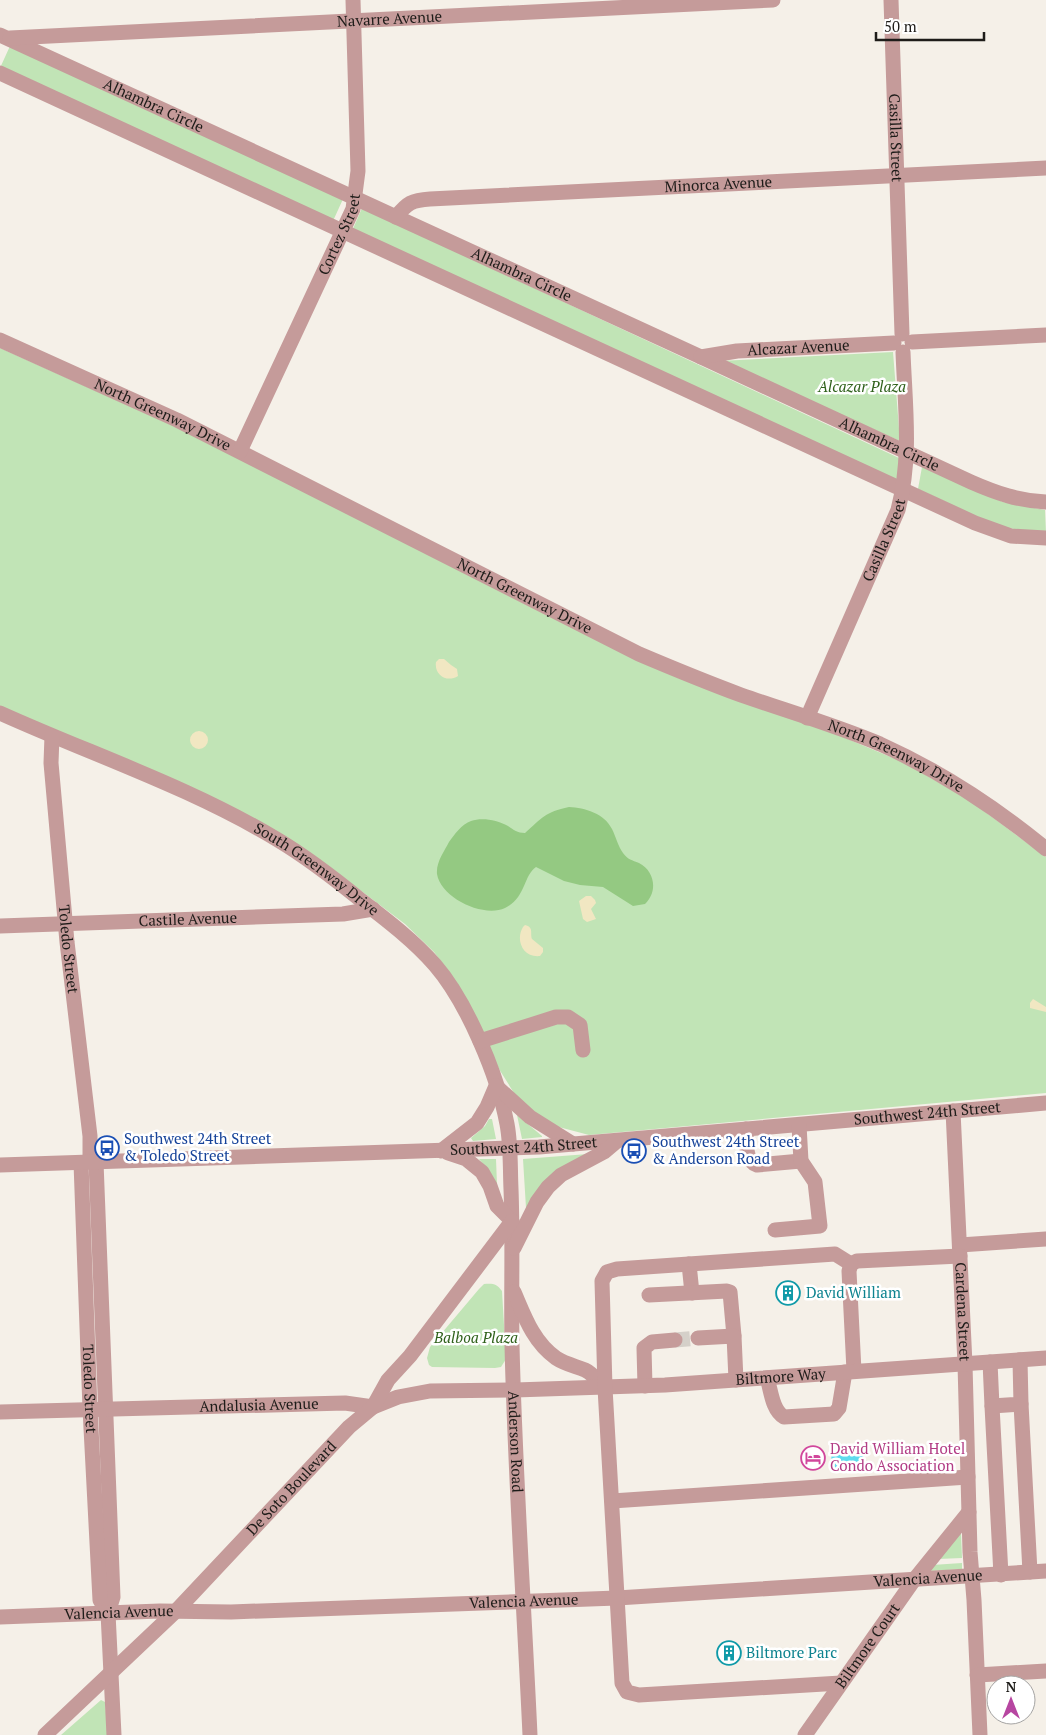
<svg xmlns="http://www.w3.org/2000/svg" width="1046" height="1735" font-family="'PT Serif',serif">
	<rect width="100%" height="100%" fill="#f5f0e8"/>
	<path fill="#c1e4b6" d="M10,46L343,199L333,221L0,68Z
		M362,208L899,458V481L352,231Z
		M0,348L183,430L527,605L905,763L969,800L1046,857V1093L589,1135L555,1126L541,1119L514,1093L499,1069L457,983L434,952L405,924L319,859L0,707Z
		M893,352L900,441L720,361Z
		M922,467L1003,502L1045,510L1046,533L999,527L918,489Z
		M517,1115L542,1136V1137L522,1139Z
		M489,1119H492L496,1139L473,1141L471,1138L485,1126Z
		M588,1154L526,1208L523,1159Z
		M479,1159H496L497,1185L490,1172Z
		M484,1284C493,1283 497,1284 502,1291L506,1359L501,1367L495,1368L432,1367L429,1365L427,1358L430,1347L479,1289Z
		M961,1533L962,1558L938,1559Z
		M962,1563V1569L931,1571L932,1565Z
		M101,1700L105,1702L108,1735H61Z"/>
	<path fill="#94c982" d="M569,807C585,808 604,813 612,829C616,837 618,846 623,853C628,860 632,860 639,863C655,871 658,892 645,904L633,906L603,887L580,885L564,881L536,867C523,876 526,898 505,908C483,918 441,898 437,874C436,862 444,852 449,842C454,835 462,824 471,821C482,817 497,820 508,826C514,830 517,833 525,833C542,818 545,812 569,807Z"/>
	<path fill="#f1e7c2" d="M439,659H444L451,665L457,669L458,676C447,683 434,675 436,662Z
		M190 740a9 9 0 1 1 18 0a9 9 0 1 1-18 0Z
		M586,896H591L595,900L596,903L591,909L596,919L587,922L583,919L579,901Z
		M525,925C534,927 530,933 532,939L543,948V952L540,956C523,958 515,940 523,927Z
		M1033,999L1046,1007V1012L1030,1008V1003Z"/>
	<path fill="#5fdbed" d="M863,1452L864,1470L833,1472L831,1454Z"/>
	<g fill="none" stroke-linecap="round" stroke-linejoin="round">
		<path stroke="#d5d0c9" stroke-width="15" stroke-dasharray="15 8" stroke-linecap="butt" d="M675,1340L698,1338"/>
		<g stroke="#c59b9a" stroke-width="15">
			<path id="s1" d="M891,0L902,334"/>
			<path id="s2" d="M0,35L701,357L971,482C996,493 1019,501 1046,502"/>
			<path id="s3" d="M10,38L773,0"/>
			<path d="M0,73L975,523L1011,536L1046,538"/>
			<path id="s4" d="M396,217C407,203 412,200 430,199L1046,168"/>
			<path id="s5" d="M0,340L177,420L639,654C672,668 706,682 741,695C787,711 835,725 880,744C940,771 995,807 1046,849"/>
			<path d="M912,342L1046,335"/>
			<path id="s6" d="M701,357L737,351L894,343"/>
			<path id="s7" d="M240,451L353,209L358,171L353,0"/>
			<path id="s8" d="M0,713C93,755 190,787 278,840C308,858 335,879 362,901C388,921 414,941 435,965C467,1002 498,1076 507,1124C511,1145 510,1167 511,1189C513,1241 511,1293 512,1345C515,1475 524,1605 530,1735"/>
			<path id="s9" d="M807,718L898,510C912,457 905,406 903,352"/>
			<path id="s10" d="M52,736L51,763L67,942L90,1136V1162"/>
			<path id="s11" d="M0,926L343,914L373,909"/>
			<path d="M480,1041L556,1017H568L580,1025L583,1050"/>
			<path d="M497,1087L530,1117L573,1144"/>
			<path id="s12" d="M953,1111L965,1364L970,1552L974,1600L980,1735"/>
			<path d="M746,1129C747,1141 744,1161 757,1165L801,1161"/>
			<path d="M441,1151L477,1123L487,1107L496,1086"/>
			<path d="M448,1153L466,1159L482,1172L490,1186L497,1206L512,1221"/>
			<path d="M96,1162L113,1597L108,1613L114,1735"/>
			<path id="s13" d="M81,1163L90,1409L100,1600L108,1613"/>
			<path id="s14" d="M0,1165L539,1147L1046,1103"/>
			<path d="M775,1230L820,1226L815,1182L801,1161L799,1125"/>
			<path d="M960,1245L1046,1239"/>
			<path d="M514,1248L537,1202L548,1187L561,1175L604,1152L617,1141"/>
			<path d="M689,1264L692,1293"/>
			<path d="M514,1292C524,1315 533,1342 556,1358C565,1364 575,1366 585,1370C592,1373 599,1382 605,1388"/>
			<path d="M649,1295L727,1291L730,1292L734,1336"/>
			<path d="M698,1338L734,1336L736,1380"/>
			<path d="M990,1362L992,1406"/>
			<path d="M854,1371L849,1271L851,1264L857,1261L960,1256"/>
			<path d="M767,1378C771,1390 772,1410 784,1417L834,1414L839,1408L845,1372"/>
			<path d="M645,1386L644,1348L652,1342L675,1340"/>
			<path d="M1021,1404L1030,1572"/>
			<path id="s15" d="M0,1412L345,1403L373,1407L398,1397L430,1391L515,1390L665,1385L1046,1358"/>
			<path d="M612,1501L968,1477"/>
			<path d="M1001,1575L992,1406L1021,1404L1020,1360"/>
			<path id="s16" d="M0,1617L160,1611L231,1612L617,1598L1046,1571"/>
			<path d="M977,1675L1046,1671"/>
			<path d="M841,1683L639,1695L627,1692L622,1683L605,1388L602,1281L607,1272L617,1269L835,1254L851,1264"/>
			<path id="s17" d="M45,1735L176,1611L349,1427L373,1407L388,1380L410,1356L512,1221"/>
			<path id="s18" d="M805,1735L914,1580L969,1512"/>
		</g>
	</g>
	<defs>
		<g id="bus-ring" transform="scale(1.25)"><circle r="9.5" fill="#fff" stroke="#1a4fb4" stroke-width="1.5"/><path d="M-5-6H5V4H4V6H2V4H-2V6H-4V4H-5ZM-3.5-4V0h7V-4ZM-3.5 1.2v1.5H-2V1.2ZM2 1.2v1.5H3.5V1.2Z" fill="#1a4fb4"/></g>
		<g id="building-ring" transform="scale(1.25)"><circle r="9.5" fill="#fff" stroke="#0f9aa8" stroke-width="1.5"/><path d="M-4-6H4V6H1V3H-1V6H-4ZM-2.5-4.3h1.7v1.8h-1.7ZM.8-4.3h1.7v1.8H.8ZM-2.5-1h1.7V.8h-1.7ZM.8-1h1.7V.8H.8Z" fill="#0f9aa8"/></g>
		<g id="hotel-ring" transform="scale(1.25)"><circle r="9.5" fill="#fff" stroke="#d1479c" stroke-width="1.5"/><path d="M-6-4.5h1.5V1H6V5H4.5V3h-9V5H-6ZM-4 0a1.8 1.8 0 1 1 3.6 0ZM.5 0V-2.5h3Q6-2.5 6 0Z" fill="#d1479c"/></g>
	</defs>
	<g fill-rule="evenodd">
		<use href="#bus-ring" x="107" y="1148"/>
		<use href="#bus-ring" x="634" y="1151"/>
		<use href="#building-ring" x="788" y="1293"/>
		<use href="#hotel-ring" x="813" y="1458"/>
		<use href="#building-ring" x="729" y="1653"/>
	</g>
	<g text-anchor="middle" stroke-width="5" stroke-linejoin="round" paint-order="stroke">
		<g font-size="15" fill="#1e1c19" stroke="#fff">
			<text dy="5" stroke="none"><textPath href="#s3" startOffset="380">Navarre Avenue</textPath></text>
			<text dy="5" stroke="none"><textPath href="#s2" startOffset="169">Alhambra Circle</textPath></text>
			<text dy="5" stroke="none"><textPath href="#s1" startOffset="138">Casilla Street</textPath></text>
			<text dy="5" stroke="none"><textPath href="#s4" startOffset="329">Minorca Avenue</textPath></text>
			<text dy="5" stroke="none"><textPath href="#s7" startOffset="239">Cortez Street</textPath></text>
			<text dy="5" stroke="none"><textPath href="#s2" startOffset="574">Alhambra Circle</textPath></text>
			<text dy="5" stroke="none"><textPath href="#s6" startOffset="98">Alcazar Avenue</textPath></text>
			<text dy="5" stroke="none"><textPath href="#s5" startOffset="179">North Greenway Drive</textPath></text>
			<text dy="5" stroke="none"><textPath href="#s2" startOffset="979">Alhambra Circle</textPath></text>
			<text dy="5" stroke="none"><textPath href="#s9" startOffset="194">Casilla Street</textPath></text>
			<text dy="5" stroke="none"><textPath href="#s5" startOffset="584">North Greenway Drive</textPath></text>
			<text dy="5" stroke="none"><textPath href="#s5" startOffset="989">North Greenway Drive</textPath></text>
			<text dy="5" stroke="none"><textPath href="#s8" startOffset="354">South Greenway Drive</textPath></text>
			<text dy="5" stroke="none"><textPath href="#s11" startOffset="188">Castile Avenue</textPath></text>
			<text dy="5" stroke="none"><textPath href="#s10" startOffset="214">Toledo Street</textPath></text>
			<text dy="5" stroke="none"><textPath href="#s14" startOffset="929">Southwest 24th Street</textPath></text>
			<text dy="5" stroke="none"><textPath href="#s14" startOffset="524">Southwest 24th Street</textPath></text>
			<text dy="5" stroke="none"><textPath href="#s12" startOffset="201">Cardena Street</textPath></text>
			<text dy="5" stroke="none"><textPath href="#s15" startOffset="784">Biltmore Way</textPath></text>
			<text dy="5" stroke="none"><textPath href="#s13" startOffset="226">Toledo Street</textPath></text>
			<text dy="5" stroke="none"><textPath href="#s15" startOffset="259">Andalusia Avenue</textPath></text>
			<text dy="5" stroke="none"><textPath href="#s8" startOffset="1001">Anderson Road</textPath></text>
			<text dy="5" stroke="none"><textPath href="#s17" startOffset="349">De Soto Boulevard</textPath></text>
			<text dy="5" stroke="none"><textPath href="#s16" startOffset="929">Valencia Avenue</textPath></text>
			<text dy="5" stroke="none"><textPath href="#s16" startOffset="524">Valencia Avenue</textPath></text>
			<text dy="5" stroke="none"><textPath href="#s16" startOffset="119">Valencia Avenue</textPath></text>
			<text dy="5" stroke="none"><textPath href="#s18" startOffset="109">Biltmore Court</textPath></text>
		</g>
		<g font-size="15" font-style="italic" fill="#2f611b" stroke="#fff">
			<text x="862" y="392">Alcazar Plaza</text>
			<text x="476" y="1343">Balboa Plaza</text>
		</g>
		<g font-size="15" fill="#164399" stroke="#fff" text-anchor="start">
			<text x="124" y="1144">Southwest 24th Street<tspan x="124" dy="17">&amp; Toledo Street</tspan></text>
			<text x="652" y="1147">Southwest 24th Street<tspan x="652" dy="17">&amp; Anderson Road</tspan></text>
		</g>
		<g font-size="15" fill="#0d838f" stroke="#fff" text-anchor="start">
			<text x="806" y="1298">David William</text>
			<text x="746" y="1658">Biltmore Parc</text>
		</g>
		<g font-size="15" fill="#b23c85" stroke="#fff" text-anchor="start">
			<text x="830" y="1454">David William Hotel<tspan x="830" dy="17">Condo Association</tspan></text>
		</g>
	</g>
	<g transform="translate(1011 1700)"><circle r="24" fill="#ffffff" stroke="#a5a4a3"/>
	<path d="M0-4L9 19L0 12L-9 19Z" fill="#b746a1"/>
	<text y="-8" font-size="14" font-weight="bold" text-anchor="middle" fill="#1e1c19">N</text>
	</g>
	<path d="M876 32v8h108v-8" fill="none" stroke="#1e1c19" stroke-width="2.5"/>
	<text x="884" y="32" font-size="15" fill="#1e1c19" stroke="#ffffff" stroke-width="4" paint-order="stroke">50 m</text>
</svg>
